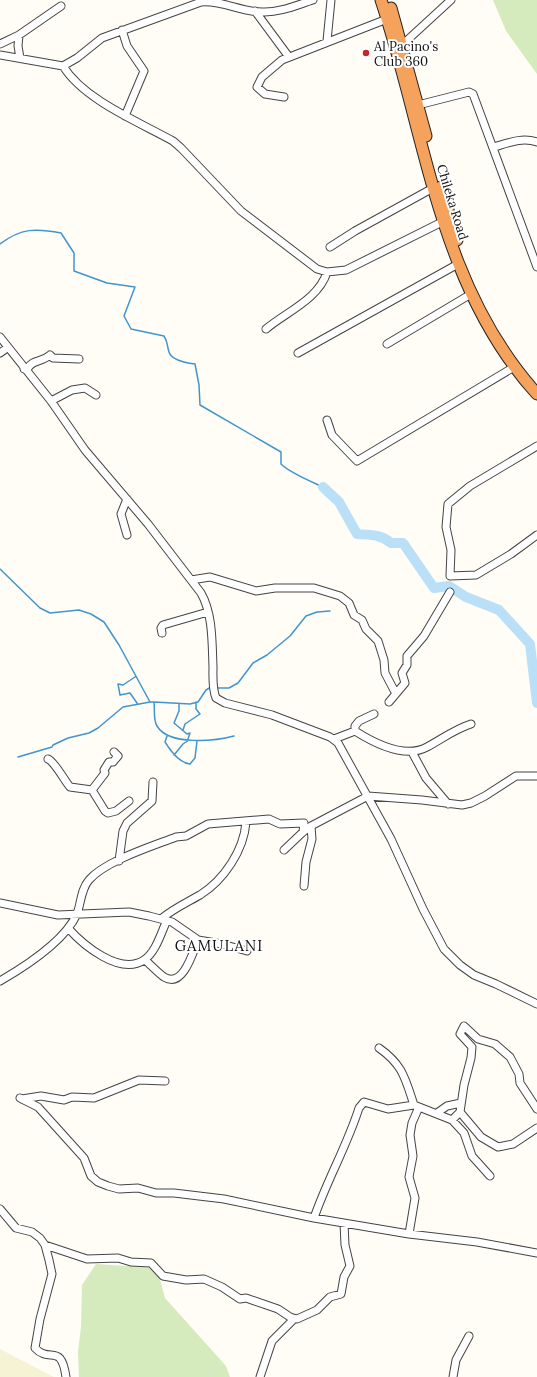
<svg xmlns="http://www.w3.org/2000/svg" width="537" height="1377" font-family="Lora,serif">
	<rect width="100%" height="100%" fill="#fffdf5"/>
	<path fill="#f6f3d4" d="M0,1349L54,1377H0Z"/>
	<path fill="#d5ebbd" d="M493,0H537V74L506,31Z
		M96,1264L157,1268L165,1298L226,1366L230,1377H79L78,1352L81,1327L82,1285Z"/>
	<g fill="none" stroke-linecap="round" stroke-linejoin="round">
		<path stroke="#3f96cf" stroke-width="1.5" d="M0,244C21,228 36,228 61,233L74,253V271L107,283L135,287L124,316L131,329L164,336C168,342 167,346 169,352C172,361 187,363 195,364L199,385L200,405L281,452V464C290,473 310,481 323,487
			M0,569L40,608L50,613L79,610L91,614L104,622L119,645L150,702H154C155,709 153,720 157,726C169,746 215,741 234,736
			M135,677L123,685L118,684L120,695L130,693L137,703
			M218,688H229L238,683L253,663L267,655L290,636L306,616L317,612L330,611
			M154,702L190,704L198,702L206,690L211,687
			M179,704V711L174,723L187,734L190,733L188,739
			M183,730L185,724L200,714L196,709V702
			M167,736L165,742C170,750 179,763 190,764L195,758L197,741
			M174,755L183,744L189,740
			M18,757L52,747L53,745L68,738L89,733L98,728L123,707L150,702"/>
		<path stroke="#b9e0f7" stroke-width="10" d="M323,487L339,502L357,534C370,535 381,534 391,543H403L434,588L449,586L466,597L499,610L530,644L537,703"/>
		<g stroke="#444" stroke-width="9">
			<path id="minor" d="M255,11L289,57
				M122,30L127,46L144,71L125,116
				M19,35L18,46L20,58
				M327,41L331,0
				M0,44L19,35L61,6
				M402,45L451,0
				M0,55L63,66L77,58L102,38L201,2C222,0 241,12 262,12C279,13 297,5 313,0
				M63,66C84,100 139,122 173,141L181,148L241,211L317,269L327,272L346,270L442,222
				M284,97L265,94L257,87L262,77L282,60L387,19
				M418,105L469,92L473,94L537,267
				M494,147C508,143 522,137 537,142
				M330,247L355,231L433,188
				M266,329C286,312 319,299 327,272
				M0,337L51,401L85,450L148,524L201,593C213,614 212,643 213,667C213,677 212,688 216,698L225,703L272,715L330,737L338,743L391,839L423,909L444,949L460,965L474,975L496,984L537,1004
				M387,344L471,294
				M0,353L7,348
				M298,353L458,264
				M24,369L28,368C33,359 41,363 50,355L53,358L79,359
				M51,401L72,390L85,388L96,395
				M327,420L332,435L357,461L514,367
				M537,446L470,486L448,504L446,527L451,550L450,576L476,575L511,554L537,535
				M127,499L121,514L127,535
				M191,580L210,577L256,591L275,588H314L340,596L349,603L354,615L362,620L366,629L378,641L384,660L385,673L395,692
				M162,633L161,628L163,625L208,612
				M389,702L405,683L402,673L407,665V656L424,636L450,592
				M355,731C374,743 405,759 427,747C442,739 455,729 471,724
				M355,731V726L359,721L374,714
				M334,739L355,731
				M412,752L426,778L448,804
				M48,759C55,762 64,780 70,787L92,790L105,811L108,813L116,811L129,801
				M92,790L105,773L104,770L109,762H113L118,756L114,752
				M284,850L303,832L311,826L368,796L422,800L462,805L471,803L485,796L516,776H537
				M119,861L123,831L127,823L152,801L153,782
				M304,886L306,862L312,839L311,826
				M0,903L58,915L129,912L149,916L172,922L198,940L222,944L247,951
				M161,919C173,909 186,903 200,895C224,880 244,850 246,822
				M68,928C83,945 120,976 144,960C156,952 161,933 167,920
				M145,960C151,965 157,972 164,977C183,989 193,952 198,940
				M0,981C26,966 64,942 77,914C81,903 81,889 89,880C105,861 153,846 176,837L186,836L208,824L269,819L280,824L304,823L303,832
				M379,1048C403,1065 405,1078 414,1105
				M20,1098L38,1107L84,1158L91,1176L98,1182L108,1186L119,1189L138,1188L156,1193H174L224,1199L314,1218L409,1234L477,1242L537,1253
				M22,1099L41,1096L64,1100L72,1097L94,1098L139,1080L165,1081
				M460,1112L481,1137L498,1147L513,1144L537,1128
				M437,1113L447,1106L461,1103
				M452,1120L460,1112L464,1085L471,1058L472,1047L460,1034L464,1026L478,1039L495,1044L510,1057L519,1074L520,1083L537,1109
				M0,1209L16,1228L32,1232L40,1238L45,1245L49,1260L52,1274L40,1319L35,1348C50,1364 61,1342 66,1377
				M314,1218C327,1180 347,1146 359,1108L364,1102L388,1109L414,1105L452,1120L464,1133L472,1156L490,1176
				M409,1234L415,1198L409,1177L413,1156L410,1135L412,1123L419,1107
				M45,1245L87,1259L118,1258L131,1262L151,1263L163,1276L186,1280L204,1279L222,1287L240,1299L246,1298L278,1309L290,1317L297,1319L317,1310L330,1297L341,1294L344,1277L350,1266L345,1245L344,1223
				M260,1377L272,1341L294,1319
				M453,1377L456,1360L469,1336"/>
		</g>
		<g stroke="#222" stroke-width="13">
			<path id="highway" d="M381,0C426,134 438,285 537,394
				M391,8L426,136
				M441,187L457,240"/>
		</g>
		<use href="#minor" stroke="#fff" stroke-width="7"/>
		<use href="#highway" stroke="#f5a25d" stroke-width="11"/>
	</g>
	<circle fill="#c4262e" stroke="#fff" stroke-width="1.5" cx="366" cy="53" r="4"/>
	<g text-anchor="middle" stroke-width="4" stroke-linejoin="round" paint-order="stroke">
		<g font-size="13" fill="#111" stroke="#fff" text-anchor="start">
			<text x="374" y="51">Al Pacino's<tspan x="374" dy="15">Club 360</tspan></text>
		</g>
		<g font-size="13" fill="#111" stroke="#fff">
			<text transform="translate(453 202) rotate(73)" y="5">Chileka Road</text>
		</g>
		<g font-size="15" letter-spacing="1" fill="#111" stroke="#fff">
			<text x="219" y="951">GAMULANI</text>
		</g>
	</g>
</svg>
